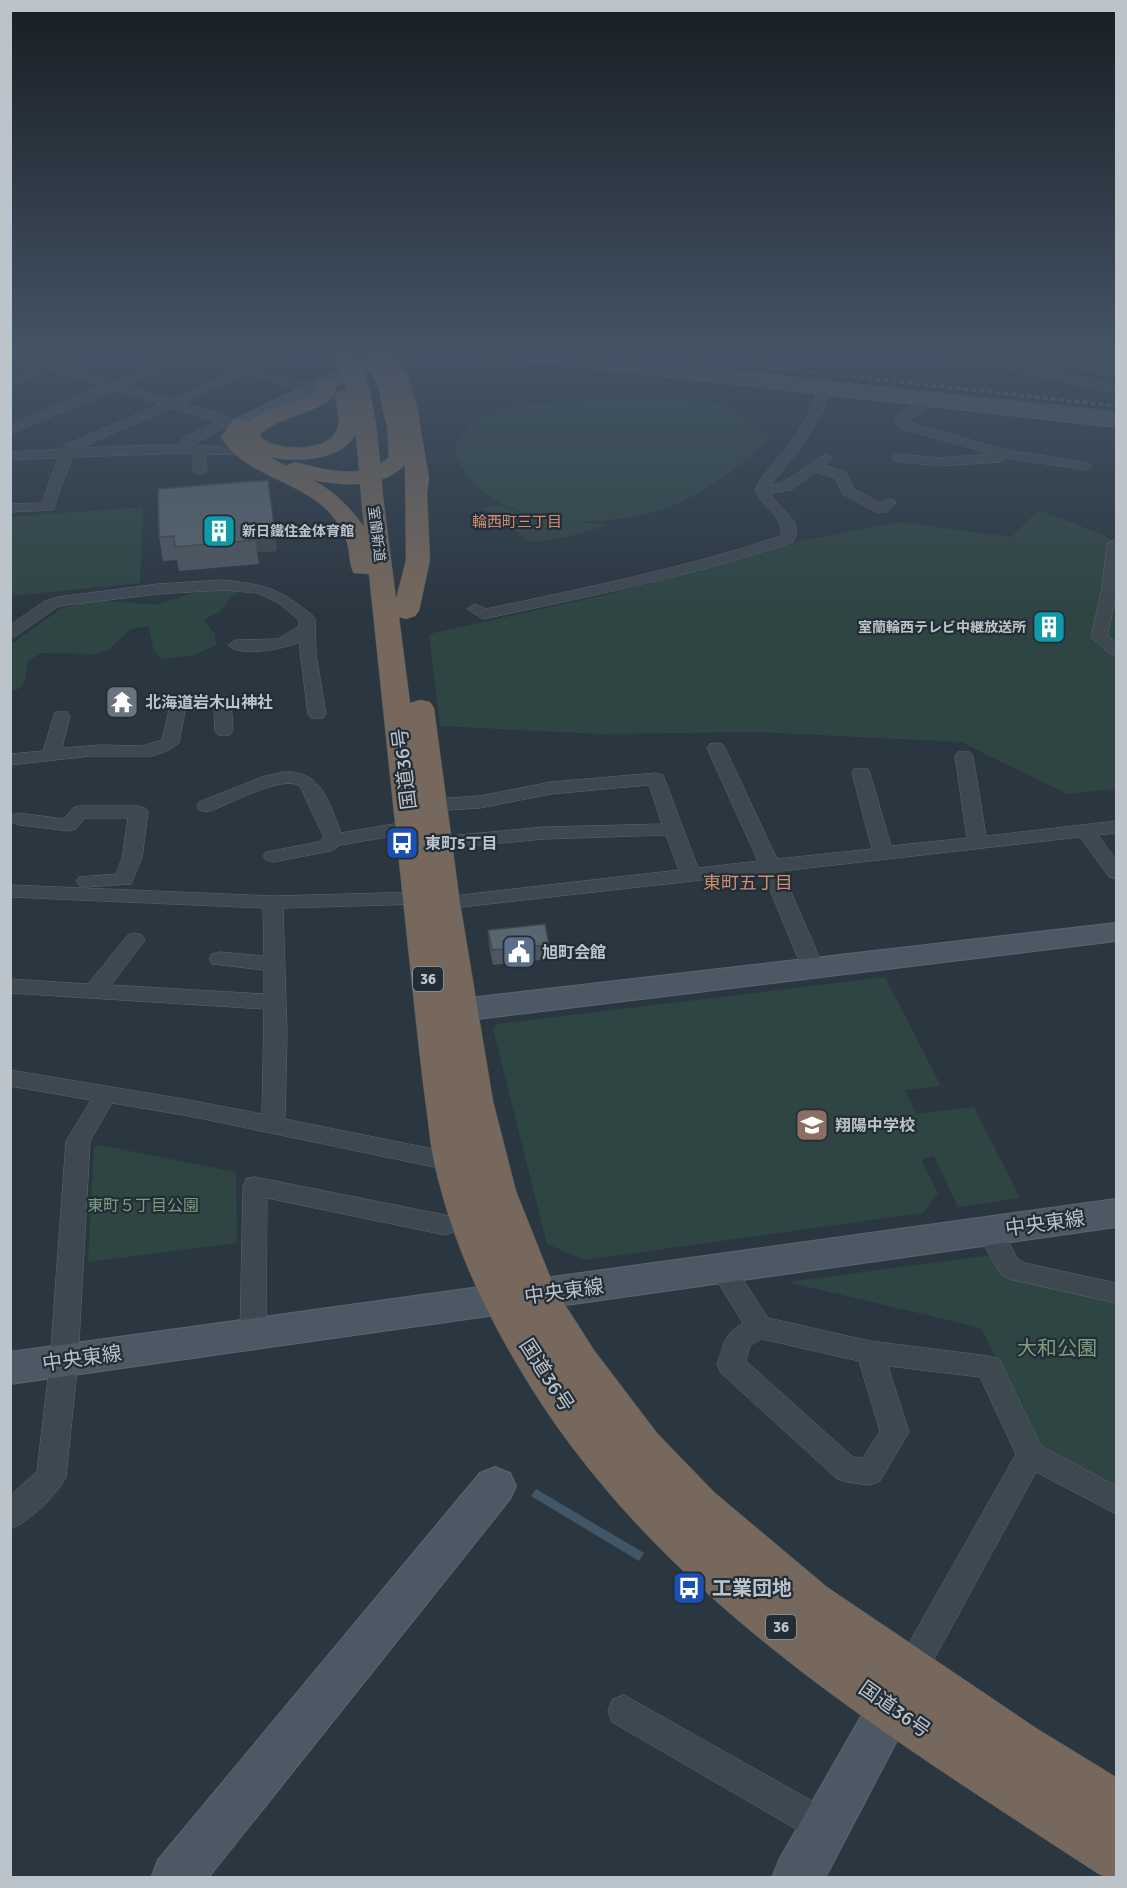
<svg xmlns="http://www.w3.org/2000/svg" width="1127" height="1888" font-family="Signika,'Noto Sans JP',sans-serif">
	<rect width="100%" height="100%" fill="#2a3741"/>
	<path fill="#2f4544" d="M636,399L710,401L723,405L767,432V439C740,466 713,488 678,503C611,533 486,532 454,452C459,436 468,425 483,417C511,401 601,399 636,399Z
		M498,505C534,520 571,520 609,525L567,537L544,541H528L506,522L482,508Z
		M143,507L140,583L11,596V517Z
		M1039,510L1104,535L1116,543V789L1067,794L961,742L758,732L601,734L440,726L429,634L614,593L801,541L898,522L1011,537Z
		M235,588L238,590L236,595L231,597L220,611L204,620L215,634L216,645L195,655L162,659L154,651L148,626L131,629L108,650L95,654L41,653L27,662C26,675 27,689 11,691L10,645L62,608L93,600L156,605L200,591Z
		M885,977L941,1086L905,1090L916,1114L974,1107L1020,1198L958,1207L934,1156L926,1158L922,1162L938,1193L923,1213L584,1260L547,1244L493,1029L498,1024Z
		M99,1145L236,1172L237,1243L88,1262L94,1148Z
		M992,1255L1012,1278L1116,1300V1487L1039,1445L981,1328L788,1282Z"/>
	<path fill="#415768" d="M536,1489L644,1553L639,1561L531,1496Z"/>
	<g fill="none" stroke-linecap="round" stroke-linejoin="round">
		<path stroke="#415768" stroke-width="4" d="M543,351L681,366
			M698,368L1116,413
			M715,369L722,358L734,351"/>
		<g stroke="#5c666e" stroke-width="1">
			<path id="street" d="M10,351L55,362L114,382L180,354L177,351H204L203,353L243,365L272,351H288L255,369L316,387L318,390L312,394L245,374L183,403L233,418L246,425L239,429L228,426L192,445L241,448L246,449L248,452L246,455L205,454L207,471L200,475L193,471L192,453L72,457L53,510L10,512V504L42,503L58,458L10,460V452L62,449L65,445L160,404L115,390L10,434V425L103,386L50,370L10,386V377L38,366L10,357ZM192,358L233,370L171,400L127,386ZM173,408L216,422L183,438L179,444L80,448Z
				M706,351H721L703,363L689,377H681L679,374L681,371L695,357Z
				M917,351C984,351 1051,371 1116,385V393L981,364L923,355Z
				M1007,351H1032L1116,368V376L1013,355Z
				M824,385L830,389L824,409L801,447L771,485L782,483L825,454L832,458L824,465L846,472L854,489L880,503L889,499L894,500L896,503L886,512H876L843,494L835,478L815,472L791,490L771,493C777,510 806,520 793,542C692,576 587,597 483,619L467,609L475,604L486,609C585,588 685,568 781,536C784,517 762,507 755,490C763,473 777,459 789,444C802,427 811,409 818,389Z
				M928,397L934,401L933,404L909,420L910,423L1010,451L1085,462L1092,466L1085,470L1007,458L1000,462L938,466L894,461L892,458L894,455L899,454L938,458L992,454L899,428L895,419L897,416Z
				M1114,540H1116V595L1107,636L1116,642V655L1110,654L1091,637L1102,589L1107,544Z
				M224,580C266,585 279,588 313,616L315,619L316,654L326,714L323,718H311L308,714L299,642C285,649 239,658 228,645L236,640L278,639L299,626V620L277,602L257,593L224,590L158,594L66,605L57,607L16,636L10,638V625L45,601L58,597L158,584Z
				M222,697L228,698L231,702L233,731L230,735H218L215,731L214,708L185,711L179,743L167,751L152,756H91L10,765V754L43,751L55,712H67L70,716L62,748L101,745L142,746L162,740L171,702Z
				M716,743L722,744L725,748L777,859L872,849L852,773L854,769H868L870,773L891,846L967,838L955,756L958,752H970L973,756L986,836L1116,821V833L1098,835L1116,860V879L1109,877L1080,837L782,871L824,968L821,973L813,975L805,973L802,968L763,873L444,909L437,907L434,903L437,899L444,897L679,870L666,835L544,839L438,849L431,847L428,843L431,839L438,837L544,827L662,824L649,785L551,794L480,808L433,811L426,809L424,805L426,801L433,799L480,796L551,782L656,773L663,775L698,868L758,861L707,748L710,744Z
				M283,772C322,769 329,803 341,833L411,821L418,823L421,827L418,831L411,833L340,845L331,851L273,862L266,860L263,856L266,852L318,842L324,838L300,786C281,774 228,806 206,812L199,810L197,806L199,802L262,777Z
				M80,806H138L145,808L148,812L142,858L131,884L86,887L79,885L76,881L79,877L116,874L122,858L128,818H85L76,829L69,831L19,825L10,821L12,815L19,813L64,819L73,808Z
				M10,885L273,896L420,892L427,894L430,898L427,902L420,904L283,908L287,1034L285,1119L453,1153L462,1156L465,1162L462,1168L453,1171L189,1116L112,1103L90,1141L78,1361L66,1477C58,1494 28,1523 10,1529V1496L37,1471L50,1361L66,1141L91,1100L10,1086V1070L189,1100L262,1114L264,1009L10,993V979L88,984L128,935L135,933L142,935L145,940L111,985L264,994V970L212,964L209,959L212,954L220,952L264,956L263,908L10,897Z
				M255,1177L445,1215L454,1218L458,1225L454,1232L445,1235L267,1198L266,1334L263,1342L253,1345L243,1342L240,1334L243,1186L246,1179Z
				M989,1221L998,1224L1018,1259L1025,1263L1116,1283V1303L1009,1279L1000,1273L976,1231L980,1224Z
				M722,1258L731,1261L768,1318L870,1341L989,1356L999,1359L1041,1446L1116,1486V1514L1036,1472L921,1683L910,1688L899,1683L894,1672L899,1661L1016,1454L980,1377L888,1366L909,1432L880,1481L870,1485L846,1482L836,1478L721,1373L717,1365C724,1344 723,1335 743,1323L709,1268L713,1261ZM762,1339L859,1361L880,1431L863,1458L853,1457L746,1361L750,1346Z
				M624,1695L837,1815L842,1827L837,1839L825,1844L813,1839L612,1722L608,1711L612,1700Z"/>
		</g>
		<g stroke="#5c666e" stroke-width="2">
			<path id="secondary" d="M378,351H400L398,355L246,429H232L230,425L232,421Z
				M479,351H535L1116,416V427L487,356Z
				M1116,923V941L461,1021L450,1017L445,1010L450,1003L461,999Z
				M1116,1199V1227L10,1384V1352Z
				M495,1467L510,1473L516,1486L510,1499L208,1878H151L158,1860L480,1473Z
				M891,1685L907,1692L914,1708L825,1878H772L779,1860L875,1692Z"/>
		</g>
		<g stroke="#49535b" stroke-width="1">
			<path id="highway" d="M379,352H393L407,374L417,407L429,478L427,493L430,560L419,611L415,616L406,619L399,617L410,703L420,700L430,702L434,708L460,903L493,1101L516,1191L555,1289L594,1350L657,1433L714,1492L827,1587L1036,1728L1116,1777V1878H1107L1097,1873C879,1730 649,1593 515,1361C478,1298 450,1234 434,1162C430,1144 429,1125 426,1106C419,1054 414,1000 408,947C395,823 382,698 369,574L354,573C349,565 350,556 348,546C344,531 336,518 324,507C294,480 240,472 221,437L232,421L239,419L248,422L265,412L308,397L314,393L318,379H332C353,410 273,414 260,436C273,452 326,452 336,432C342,422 336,405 335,395L338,391H352C356,397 357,406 358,413C364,460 301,464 269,457L286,466L295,462C326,470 364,481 389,457L387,424L390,420L398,418L387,374L376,356ZM405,465L406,560L396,599L383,496L380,491L372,489L364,491L361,496L364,527C350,507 335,492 313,480C344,486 381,489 405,465Z"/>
		</g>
		<use href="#street" fill="#3e4851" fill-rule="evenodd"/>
		<use href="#secondary" fill="#4c5863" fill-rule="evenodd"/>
		<use href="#highway" fill="#76685c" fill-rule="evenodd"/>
		<path stroke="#636f79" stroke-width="3" stroke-dasharray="4 4" stroke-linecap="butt" d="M622,351L1116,406"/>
		<g stroke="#49535b" stroke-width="22" stroke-linecap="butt">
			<path id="highway-bridge" d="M343,351C366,396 368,446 372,496
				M372,351L389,384L396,419"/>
		</g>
		<use href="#highway-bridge" stroke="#76685c" stroke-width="22"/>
	</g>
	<path fill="#4d5760" d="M158,489L277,551L257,552L259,564L179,571L177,560L163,561L159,537Z
		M488,930L549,945V959L493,965L489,945Z"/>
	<path fill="#3e474e" d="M274,526L277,551L257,552L254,528Z"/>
	<path fill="#596570" stroke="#3e474e" stroke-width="1.5" d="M268,480L274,526L254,528L256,540L175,547L174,536L159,537L158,489Z
		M545,924L549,945L492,950L488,930Z"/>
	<linearGradient id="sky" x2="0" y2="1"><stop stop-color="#171e24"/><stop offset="0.57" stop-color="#445365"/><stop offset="1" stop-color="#445365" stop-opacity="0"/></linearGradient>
	<rect width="1127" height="615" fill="url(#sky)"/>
	<defs>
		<g id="building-square" transform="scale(1.725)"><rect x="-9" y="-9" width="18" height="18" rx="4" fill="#0f9aa8" stroke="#232d36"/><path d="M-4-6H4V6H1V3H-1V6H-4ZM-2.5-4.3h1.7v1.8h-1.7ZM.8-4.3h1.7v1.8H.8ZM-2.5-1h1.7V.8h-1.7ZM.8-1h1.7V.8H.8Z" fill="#fff"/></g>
		<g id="temple-square" transform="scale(1.725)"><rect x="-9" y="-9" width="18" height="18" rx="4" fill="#6b7280" stroke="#232d36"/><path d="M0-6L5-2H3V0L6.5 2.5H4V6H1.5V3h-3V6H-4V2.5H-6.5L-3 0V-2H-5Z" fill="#fff"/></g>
		<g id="bus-square" transform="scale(1.725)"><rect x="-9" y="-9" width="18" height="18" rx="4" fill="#1a4fb4" stroke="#232d36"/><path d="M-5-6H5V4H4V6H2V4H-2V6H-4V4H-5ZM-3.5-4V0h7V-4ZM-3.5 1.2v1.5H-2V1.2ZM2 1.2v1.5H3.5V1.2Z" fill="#fff"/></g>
		<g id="civic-square" transform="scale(1.725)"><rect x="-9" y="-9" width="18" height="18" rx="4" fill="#5c6f8a" stroke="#232d36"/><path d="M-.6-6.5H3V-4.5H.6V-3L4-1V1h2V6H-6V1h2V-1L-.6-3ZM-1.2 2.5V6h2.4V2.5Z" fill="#fff"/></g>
		<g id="school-square" transform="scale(1.725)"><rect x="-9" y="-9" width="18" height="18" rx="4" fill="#8d6e63" stroke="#232d36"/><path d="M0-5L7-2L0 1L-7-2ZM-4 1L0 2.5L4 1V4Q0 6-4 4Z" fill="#fff"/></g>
	</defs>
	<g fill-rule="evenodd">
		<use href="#building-square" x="219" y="531"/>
		<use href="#building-square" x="1049" y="627"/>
		<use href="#temple-square" x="122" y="702"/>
		<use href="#bus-square" x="402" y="843"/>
		<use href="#civic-square" x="519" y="952"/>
		<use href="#school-square" x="812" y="1125"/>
		<use href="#bus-square" x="689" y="1588"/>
	</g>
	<g text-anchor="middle" stroke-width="4.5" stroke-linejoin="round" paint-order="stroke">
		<g font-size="14" font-weight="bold" fill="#bbc3cb" stroke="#232d36" text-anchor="start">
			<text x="242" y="536">新日鐵住金体育館</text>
			<text x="1026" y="632" text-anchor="end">室蘭輪西テレビ中継放送所</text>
		</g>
		<g font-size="14" fill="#bbc3cb" stroke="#232d36">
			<text transform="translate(377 534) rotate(83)" y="5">室蘭新道</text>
		</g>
		<g font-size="15" fill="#cc8f75" stroke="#232d36">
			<text x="517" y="527">輪西町三丁目</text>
		</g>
		<g fill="#232d36" stroke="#8d969e" stroke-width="1.5">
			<rect x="413" y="967" width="30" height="24" rx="4.5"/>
			<rect x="766" y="1615" width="30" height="24" rx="4.5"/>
		</g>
		<g font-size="15" font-weight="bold" fill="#bbc3cb">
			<text x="428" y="984">36</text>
			<text x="781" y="1632">36</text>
		</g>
		<g font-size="16" font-weight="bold" fill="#bbc3cb" stroke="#232d36" text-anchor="start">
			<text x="145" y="708">北海道岩木山神社</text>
			<text x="425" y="849">東町5丁目</text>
			<text x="542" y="958">旭町会館</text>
			<text x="835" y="1131">翔陽中学校</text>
		</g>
		<g font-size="16" fill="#7c9e7f" stroke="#232d36">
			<text x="143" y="1211">東町５丁目公園</text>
		</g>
		<g font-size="18" fill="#cc8f75" stroke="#232d36">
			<text x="748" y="889">東町五丁目</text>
		</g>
		<g font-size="20" fill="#bbc3cb" stroke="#232d36">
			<text transform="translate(404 769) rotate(-97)" y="7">国道36号</text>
			<text transform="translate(1045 1223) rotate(-8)" y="7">中央東線</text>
			<text transform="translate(564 1291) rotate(-8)" y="7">中央東線</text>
			<text transform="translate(82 1358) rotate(-8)" y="7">中央東線</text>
			<text transform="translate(547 1375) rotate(57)" y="7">国道36号</text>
			<text transform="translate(895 1709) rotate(35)" y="7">国道36号</text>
		</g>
		<g font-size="20" fill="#7c9e7f" stroke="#232d36">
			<text x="1057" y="1355">大和公園</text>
		</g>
		<g font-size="20" font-weight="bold" fill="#bbc3cb" stroke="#232d36" text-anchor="start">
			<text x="712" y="1595">工業団地</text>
		</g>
	</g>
	<rect width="1127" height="1888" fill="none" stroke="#bbc3cb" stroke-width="24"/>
</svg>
